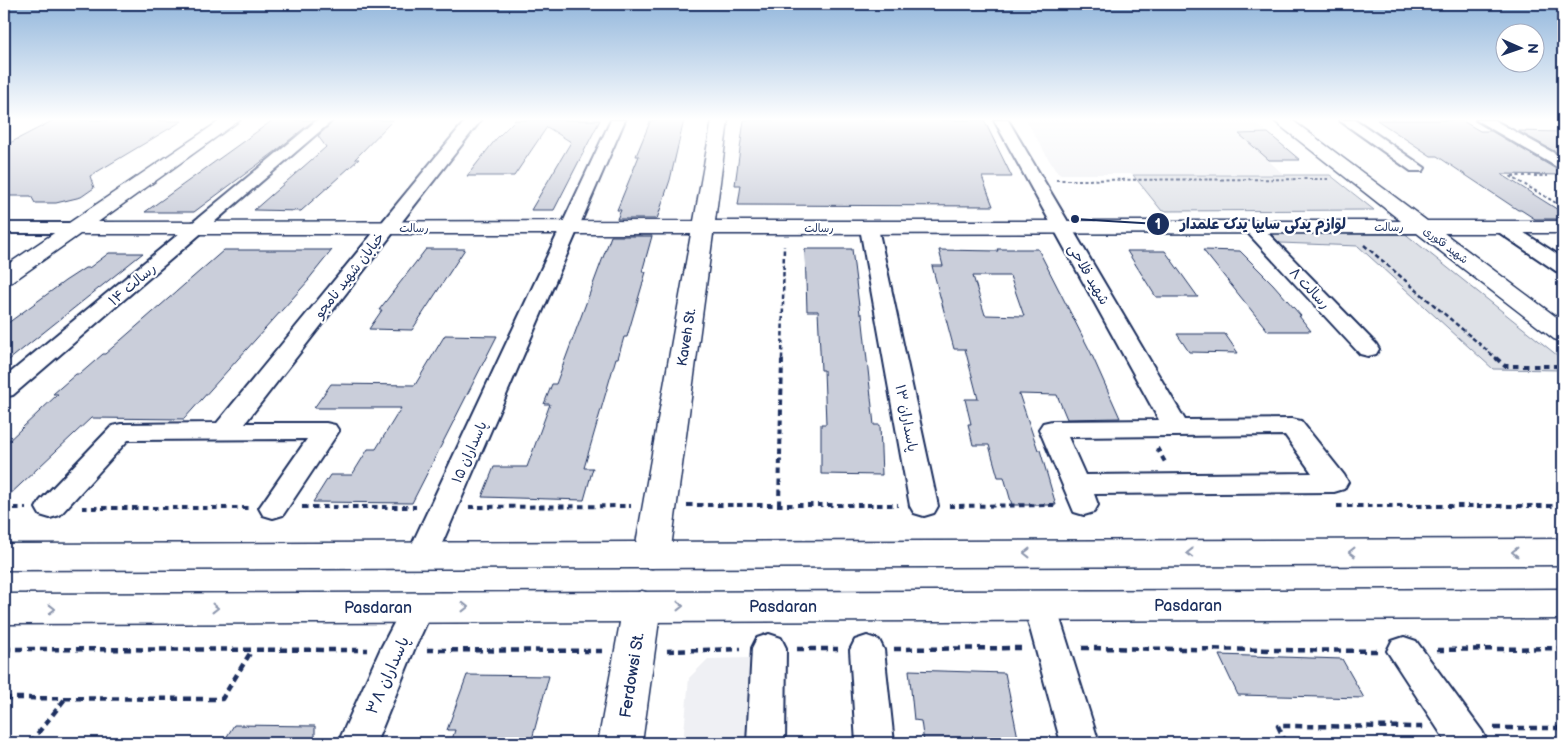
<svg xmlns="http://www.w3.org/2000/svg" width="1567" height="747" font-family="'Balsamiq Sans','Playpen Sans Arabic',sans-serif">
	<rect width="100%" height="100%" fill="#fff"/>
	<filter id="ink" filterUnits="userSpaceOnUse"><feTurbulence type="fractalNoise" baseFrequency=".02" numOctaves="2"/><feDisplacementMap in="SourceGraphic" scale="10" xChannelSelector="R" yChannelSelector="G"/><feConvolveMatrix kernelMatrix="1 2 1 2 8 2 1 2 1" color-interpolation-filters="sRGB"/></filter>
	<g filter="url(#ink)">
		<path fill="#eff0f4" d="M1026,120H1251L1268,133L1240,134L1283,174H1061L1055,170Z
			M750,658L759,668L756,743H683L689,678L708,659Z"/>
		<path fill="#dee1e7" stroke="#7c88a2" d="M1133,175H1330L1374,210L1162,211Z
			M1265,230L1403,232L1563,360V370L1493,369L1358,246L1280,243Z"/>
		<path fill="#caceda" stroke="#1b2f5e" fill-rule="evenodd" d="M54,120H102L182,121L90,176L94,188L81,197L56,203H35L31,196H4V146Z
			M273,120H314L276,151L194,212H145Z
			M335,120H393L355,159H359L301,211L254,210L326,147L318,136Z
			M515,120H600L554,210H531L571,142L547,127L514,176H467L496,139Z
			M653,120H684L670,180L657,219H617L621,210H617L639,156H636L650,122Z
			M744,120H984L1012,177H982L993,206L738,205L741,185H735Z
			M1377,120H1461L1480,131H1491L1556,169L1563,171V175L1501,174L1563,213V219H1535L1521,210H1518L1437,156H1431Z
			M1518,131L1563,132V156Z
			M1268,133L1300,160H1269L1239,134Z
			M611,236H652L642,272H646L627,337H624L618,358H616L584,468H593L584,500L482,497L494,467H527L550,404H544L552,384H556Z
			M426,249H465L412,330L369,329L382,310H379Z
			M805,249H852L860,314H862L874,425H880L882,475L821,474V424H826L824,370H821L818,311H807Z
			M997,249H1038L1091,353L1120,418L1067,419L1057,395L1019,394L1038,450H1040L1056,505H1012L1004,477H998L989,445H973L968,424H971L965,399H978L965,349H954L932,266H943L939,250L998,251ZM973,276H1010L1024,316L985,315Z
			M224,250H332L308,280H309L184,419L91,418L4,500V445L58,394H53L76,374H80L103,354H105Z
			M1203,250L1240,251L1273,284L1301,316H1299L1311,331H1268Z
			M1127,251H1165L1198,297H1156Z
			M109,253H143L4,364V326L65,281L85,268H89Z
			M1177,334H1225L1238,353L1189,352Z
			M445,335L497,336L412,503L313,502L330,475H352L368,449H376L401,408H314L331,384L415,385Z
			M1219,655L1342,659L1364,698L1238,695Z
			M909,670L1005,673L1019,743H924L921,721L914,720Z
			M467,675L549,676L531,743H451L455,730H447Z
			M234,725L315,726V743H223Z"/>
		<g fill="none" stroke-linecap="round" stroke-linejoin="round">
			<g stroke="#1b2f5e" stroke-width="4">
				<path id="minor" d="M317,120H333L13,395L4,397V378Z
					M466,120H481L245,423H326L335,425L339,431L283,515L273,518L263,515L259,508L307,439L128,440L60,515L50,518L40,515L36,508L40,501L112,426L121,424L217,423Z
					M611,120H625L437,555L433,563L422,567L411,563L407,555Z
					M994,120H1008L1185,420L1292,419L1301,421L1344,475L1348,482L1344,489L1334,492L1094,494L1098,505L1094,512L1084,515L1074,512L1039,429L1043,423L1052,421L1159,420ZM1285,435L1312,473L1085,475L1068,437Z
					M1339,120H1356L1425,168L1423,171H1411Z
					M1476,120H1494L1563,158V169L1557,167Z
					M1252,222L1258,223L1376,344L1379,349L1376,354L1368,356L1360,354L1246,231L1243,227L1246,223Z
					M1503,222L1509,223L1563,258V273L1556,271L1497,231L1494,227L1497,223Z
					M4,223H75L81,224L84,228L81,232L75,233H4Z
					M869,223L875,224L878,228L938,506L934,513L924,516L914,513L910,506L860,228L863,224Z
					M1040,593L1051,597L1056,606L1099,743H1061L1024,606L1029,597Z
					M418,594L429,598L434,607L414,650L376,743H338L380,650L407,598Z
					M769,634L781,638L786,648L785,743H747L752,648L757,638Z
					M867,636L879,640L884,650L894,743H856L850,650L855,640Z
					M1404,637L1416,641L1482,731L1488,743H1447L1387,651L1392,641Z"/>
			</g>
			<g stroke="#1b2f5e" stroke-width="3">
				<path id="tertiary" d="M221,120H240L98,222L694,221L712,120H728L715,221H1401L1273,120H1292L1427,221H1563V233H1444L1563,322V342L1554,339L1417,233L713,234L670,555L665,564L652,568L639,564L634,555L691,234H80L12,282L4,284V267Z
					M642,591L655,595L661,606L642,743H598L623,606L629,595Z"/>
			</g>
			<g stroke="#1b2f5e" stroke-width="3">
				<path id="primary" d="M1563,539V565L4,570V544Z
					M1563,589V619L4,624V594Z"/>
			</g>
			<path stroke="#1b2f5e" stroke-width="2" stroke-dasharray="3 2.5" stroke-linecap="butt" d="M1548,176H1510L1563,207
				M1056,180L1328,179"/>
			<path stroke="#1b2f5e" stroke-width="2.5" stroke-dasharray="4.5 3" stroke-linecap="butt" d="M1364,245L1497,359
				M782,359L784,246"/>
			<path stroke="#1b2f5e" stroke-width="4" stroke-dasharray="5.5 4.5" stroke-linecap="butt" d="M1496,358L1505,366H1563
				M1157,448L1165,462
				M687,505H898
				M779,505L782,358
				M949,506L1058,505
				M1337,506H1563
				M302,507H416
				M469,507L631,506
				M4,508H26
				M82,508H251"/>
			<path stroke="#1b2f5e" stroke-width="4.5" stroke-dasharray="7 5" stroke-linecap="butt" d="M1082,648L1378,651
				M4,649L368,650
				M797,649H838
				M894,649L1023,648
				M427,650L603,651
				M1437,650L1563,648
				M667,651L741,649
				M4,698L222,699L252,650
				M1494,728H1563
				M30,743L65,699
				M1286,743L1278,726L1423,727"/>
			<use href="#minor" fill="#fff" fill-rule="evenodd"/>
			<use href="#tertiary" fill="#fff" fill-rule="evenodd"/>
			<use href="#primary" fill="#fff" fill-rule="evenodd"/>
		</g>
		<defs><path id="oneway-chevron" d="M-2-3.5L2.5 0L-2 3.5" fill="none" stroke-width="1.6" stroke-linecap="round" stroke-linejoin="round" transform="scale(1.25)"/></defs>
		<g stroke="#8d97ae">
			<use href="#oneway-chevron" transform="translate(1352 552) rotate(180)"/>
			<use href="#oneway-chevron" transform="translate(1515 552) rotate(180)"/>
			<use href="#oneway-chevron" transform="translate(1027 553) rotate(180)"/>
			<use href="#oneway-chevron" transform="translate(1190 553) rotate(180)"/>
			<use href="#oneway-chevron" transform="translate(680 606)"/>
			<use href="#oneway-chevron" transform="translate(465 607)"/>
			<use href="#oneway-chevron" transform="translate(215 608)"/>
			<use href="#oneway-chevron" transform="translate(52 609)"/>
		</g>
	</g>
	<linearGradient id="sky" x2="0" y2="1"><stop stop-color="#93b7dc"/><stop offset="0.53" stop-color="#fff"/><stop offset="1" stop-color="#fff" stop-opacity="0"/></linearGradient>
	<rect width="1567" height="225" fill="url(#sky)"/>
	<g text-anchor="middle" stroke-width="4.5" stroke-linejoin="round" paint-order="stroke">
		<g font-size="11" fill="#1b2f5e" stroke="#fff">
			<text x="1389" y="231">رسالت</text>
			<text x="414" y="232">رسالت</text>
			<text x="819" y="232">رسالت</text>
			<text transform="translate(1446 245) rotate(37)" y="4">شهید فکوری</text>
		</g>
		<g font-size="14" fill="#1b2f5e" stroke="#fff">
			<text transform="translate(1089 274) rotate(60)" y="5">شهید فلاحی</text>
			<text transform="translate(349 275) rotate(-52)" y="5">خیابان شهید نامجو</text>
			<text transform="translate(132 284) rotate(-40)" y="5">رسالت ۱۴</text>
			<text transform="translate(1310 288) rotate(46)" y="5">رسالت ۸</text>
			<text transform="translate(686 337) rotate(-81)" y="5">Kaveh St.</text>
			<text transform="translate(907 418) rotate(79)" y="5">پاسداران ۱۳</text>
			<text transform="translate(469 452) rotate(-66)" y="5">پاسداران ۱۵</text>
		</g>
		<g font-size="16" fill="#1b2f5e" stroke="#fff">
			<text x="1188" y="611">Pasdaran</text>
			<text x="783" y="612">Pasdaran</text>
			<text x="378" y="613">Pasdaran</text>
			<text transform="translate(387 675) rotate(-66)" y="6">پاسداران ۳۸</text>
			<text transform="translate(631 675) rotate(-81)" y="6">Ferdowsi St.</text>
		</g>
	</g>
	<path fill="none" stroke="#1b2f5e" stroke-width="2" d="M1075 219L1158 224"/>
	<g fill="#1b2f5e" stroke="#fff" stroke-width="2">
		<circle cx="1075" cy="219" r="5"/>
		<circle cx="1158" cy="224" r="12"/>
	</g>
	<g font-size="15" text-anchor="middle" font-weight="bold" fill="#fff">
		<text x="1158" y="229">1</text>
	</g>
	<g font-size="15" text-anchor="middle" font-weight="bold" fill="#1b2f5e" stroke="#fff" stroke-width="4.5" stroke-linejoin="round" paint-order="stroke">
		<text x="1263" y="229">لوازم یدکی سایپا یدک علمدار</text>
	</g>
	<rect width="1567" height="747" fill="none" stroke="#fff" stroke-width="20"/>
	<rect x="10" y="10" width="1547" height="727" fill="none" stroke="#1b2f5e" stroke-width="2" filter="url(#ink)"/>
	<g transform="translate(1520 48) rotate(92)"><circle r="24" fill="#ffffff" stroke="#a4acbf"/>
	<path d="M0-4L9 19L0 12L-9 19Z" fill="#1b2f5e"/>
	<text y="-8" font-size="14" font-weight="bold" text-anchor="middle" fill="#1b2f5e">N</text>
	</g>
</svg>
